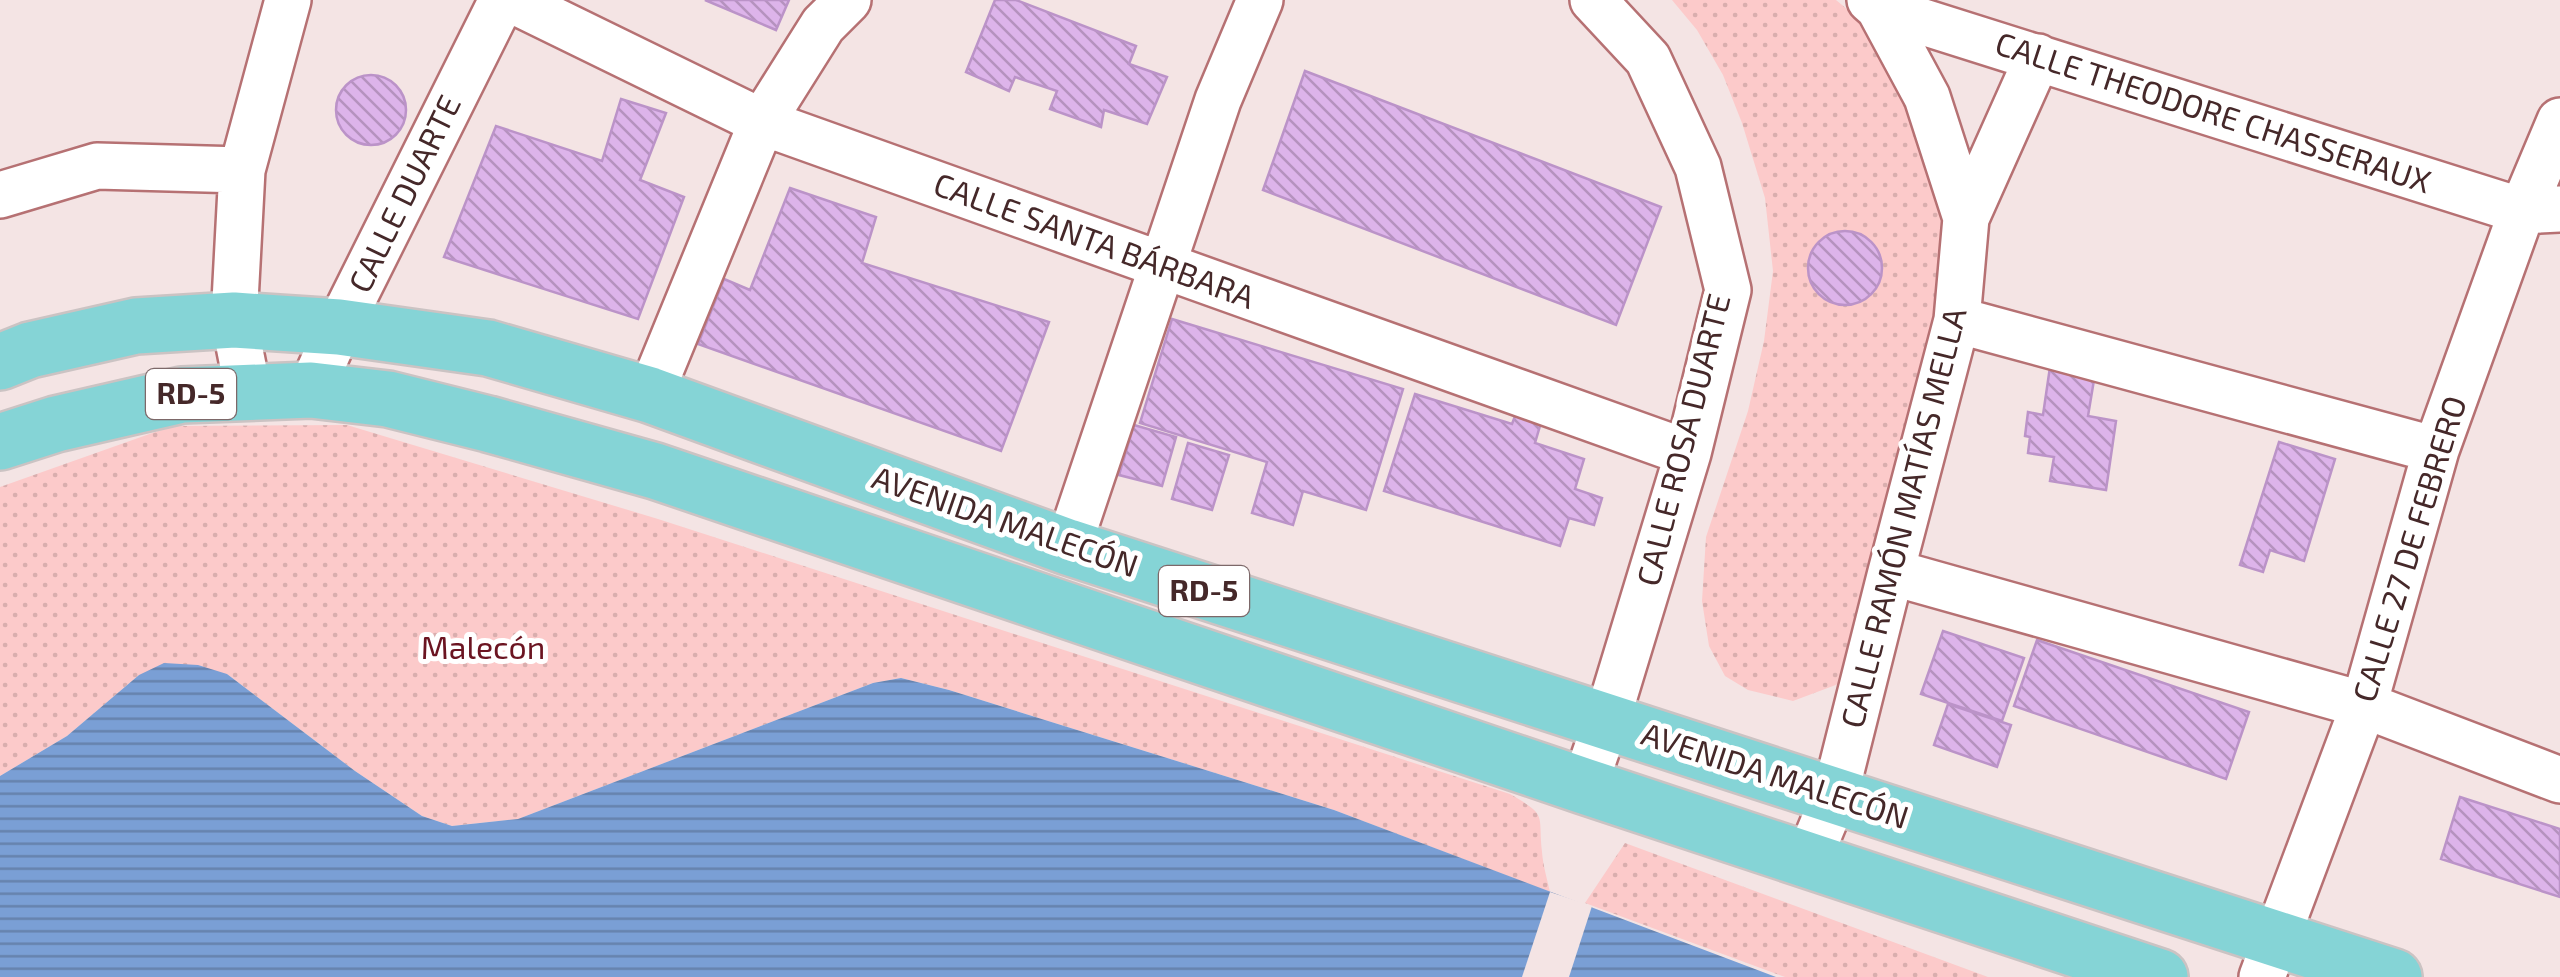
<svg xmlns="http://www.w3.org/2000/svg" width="2560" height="977" font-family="'Exo 2',sans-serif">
	<defs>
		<pattern id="park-dots" width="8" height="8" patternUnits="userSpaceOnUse" patternTransform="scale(2.5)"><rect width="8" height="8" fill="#fccaca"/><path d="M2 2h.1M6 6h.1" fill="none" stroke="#d9aeae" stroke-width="1.8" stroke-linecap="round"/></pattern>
		<pattern id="water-rules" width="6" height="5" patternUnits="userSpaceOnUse" patternTransform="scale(2.5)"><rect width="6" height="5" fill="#7a9fd5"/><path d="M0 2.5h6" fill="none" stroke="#6682ad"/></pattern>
		<pattern id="building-back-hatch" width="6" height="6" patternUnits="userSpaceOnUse" patternTransform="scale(2.5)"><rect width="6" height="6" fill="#ddb4ea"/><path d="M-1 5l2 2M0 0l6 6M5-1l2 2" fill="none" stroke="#b592be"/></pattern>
	</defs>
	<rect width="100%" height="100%" fill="#f4e4e4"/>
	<path fill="url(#park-dots)" d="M1672,0H1836L1900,53L1964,259L1841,683L1793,701L1748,690L1725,676L1709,646L1702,601L1706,537L1748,411L1764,341L1773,271L1765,198L1742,123L1723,75L1697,30Z
		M347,425L658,519L1510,794C1548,816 1538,813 1542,852C1543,865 1547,879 1550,892L1334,810L949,690L901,678L873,683L518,819L452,826L422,816L355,771L227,674L139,675L67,736L0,776V487L172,426Z
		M1625,843L1988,977H1785L1585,903Z"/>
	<path fill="url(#water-rules)" d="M164,663L198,665L227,674L355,771L422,816L452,826L518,819L873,683L901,678L949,690L1334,810L1776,977H0V776L67,736L139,675Z"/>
	<path fill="#f4e4e4" d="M1550,892L1592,906L1569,977H1522Z"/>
	<path fill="url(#building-back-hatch)" stroke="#bb93c8" stroke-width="2.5" d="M705,0H789L776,30Z
		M995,0H1016L1136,46L1129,64L1167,77L1147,124L1104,110L1101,127L1050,109L1057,91L1015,77L1009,91L966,72Z
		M1305,71L1661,207L1616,325L1263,190Z
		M336 110a35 35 0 1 1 70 0a35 35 0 1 1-70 0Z
		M621,99L666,113L640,180L684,197L638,319L444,257L496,126L602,161Z
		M790,188L876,217L862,263L1049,322L1001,451L698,344L724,279L750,290Z
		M1808 268a37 37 0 1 1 74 0a37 37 0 1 1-74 0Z
		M1172,319L1403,389L1366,510L1303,491L1293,525L1252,513L1267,462L1140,423Z
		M2050,367L2095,374L2088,416L2116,421L2106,490L2050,481L2054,457L2028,453L2030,437L2025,436L2028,412L2043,415Z
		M1415,394L1512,424L1517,411L1542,419L1535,443L1584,459L1575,489L1602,498L1594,525L1569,518L1560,546L1384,491Z
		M1134,425L1176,437L1162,486L1119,475Z
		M2279,442L2335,459L2304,561L2270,550L2263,572L2240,565Z
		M1188,443L1229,455L1212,510L1172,499Z
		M1943,631L2024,658L2002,721L1921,694Z
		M2037,640L2249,712L2226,779L2014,706Z
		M1948,704L2011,725L1997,767L1934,745Z
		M2460,797L2560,829V897L2441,859Z"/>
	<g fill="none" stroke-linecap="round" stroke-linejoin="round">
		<g stroke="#b67173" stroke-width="50">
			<path id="minor" d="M512,0L762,122L1688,453
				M1870,0L1879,8L2522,211L2560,209
				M0,195L97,166L242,170
				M1966,218L2038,57
				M1957,320L2436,450
				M311,390L339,327L502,0
				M248,391L234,320L242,170L288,0
				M650,395L762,122L823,25L848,0
				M1068,547L1218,100L1260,0
				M1891,572L2364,705L2560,780
				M1584,786L1606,723L1688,453L1728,290L1698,167L1648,59L1593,0
				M1808,860L1835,795L1891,572L1957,320L1966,218L1927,97L1879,8
				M2262,977L2364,705L2436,450L2522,211L2560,121"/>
		</g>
		<g stroke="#cbc3c3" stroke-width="60">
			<path id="major" d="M0,362L30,350L136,326L234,320L339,327L488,348L650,395L1068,547L2394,977
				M0,442L56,424L182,395L311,390L388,399L488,424L655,471L1584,786L2160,977"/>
		</g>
		<use href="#minor" stroke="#fff" stroke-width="45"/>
		<use href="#major" stroke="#85d4d6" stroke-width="55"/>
	</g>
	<g text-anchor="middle" stroke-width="10" stroke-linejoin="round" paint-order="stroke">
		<g fill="#fff" stroke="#7d6869" stroke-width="2.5">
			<rect x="146" y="369" width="90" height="50" rx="8"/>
			<rect x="1159" y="566" width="90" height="50" rx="8"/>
		</g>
		<g font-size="30" font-weight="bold" fill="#452829">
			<text x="191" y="404">RD-5</text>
			<text x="1204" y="601">RD-5</text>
		</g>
		<g font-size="32" fill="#452829" stroke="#fff">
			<text transform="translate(2213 113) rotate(18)" y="11">CALLE THEODORE CHASSERAUX</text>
			<text transform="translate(405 194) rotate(-64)" y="11">CALLE DUARTE</text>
			<text transform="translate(1094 241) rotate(20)" y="11">CALLE SANTA BÁRBARA</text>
			<text transform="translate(1684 440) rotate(-76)" y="11">CALLE ROSA DUARTE</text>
			<text transform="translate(1904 518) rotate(-76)" y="11">CALLE RAMÓN MATÍAS MELLA</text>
			<text transform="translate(1005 522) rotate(19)" y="11">AVENIDA MALECÓN</text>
			<text transform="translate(2410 549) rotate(-73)" y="11">CALLE 27 DE FEBRERO</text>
			<text transform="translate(1775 776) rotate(18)" y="11">AVENIDA MALECÓN</text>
		</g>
		<g font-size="32" fill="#6b1421" stroke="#fff">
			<text x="483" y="659">Malecón</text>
		</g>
	</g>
</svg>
